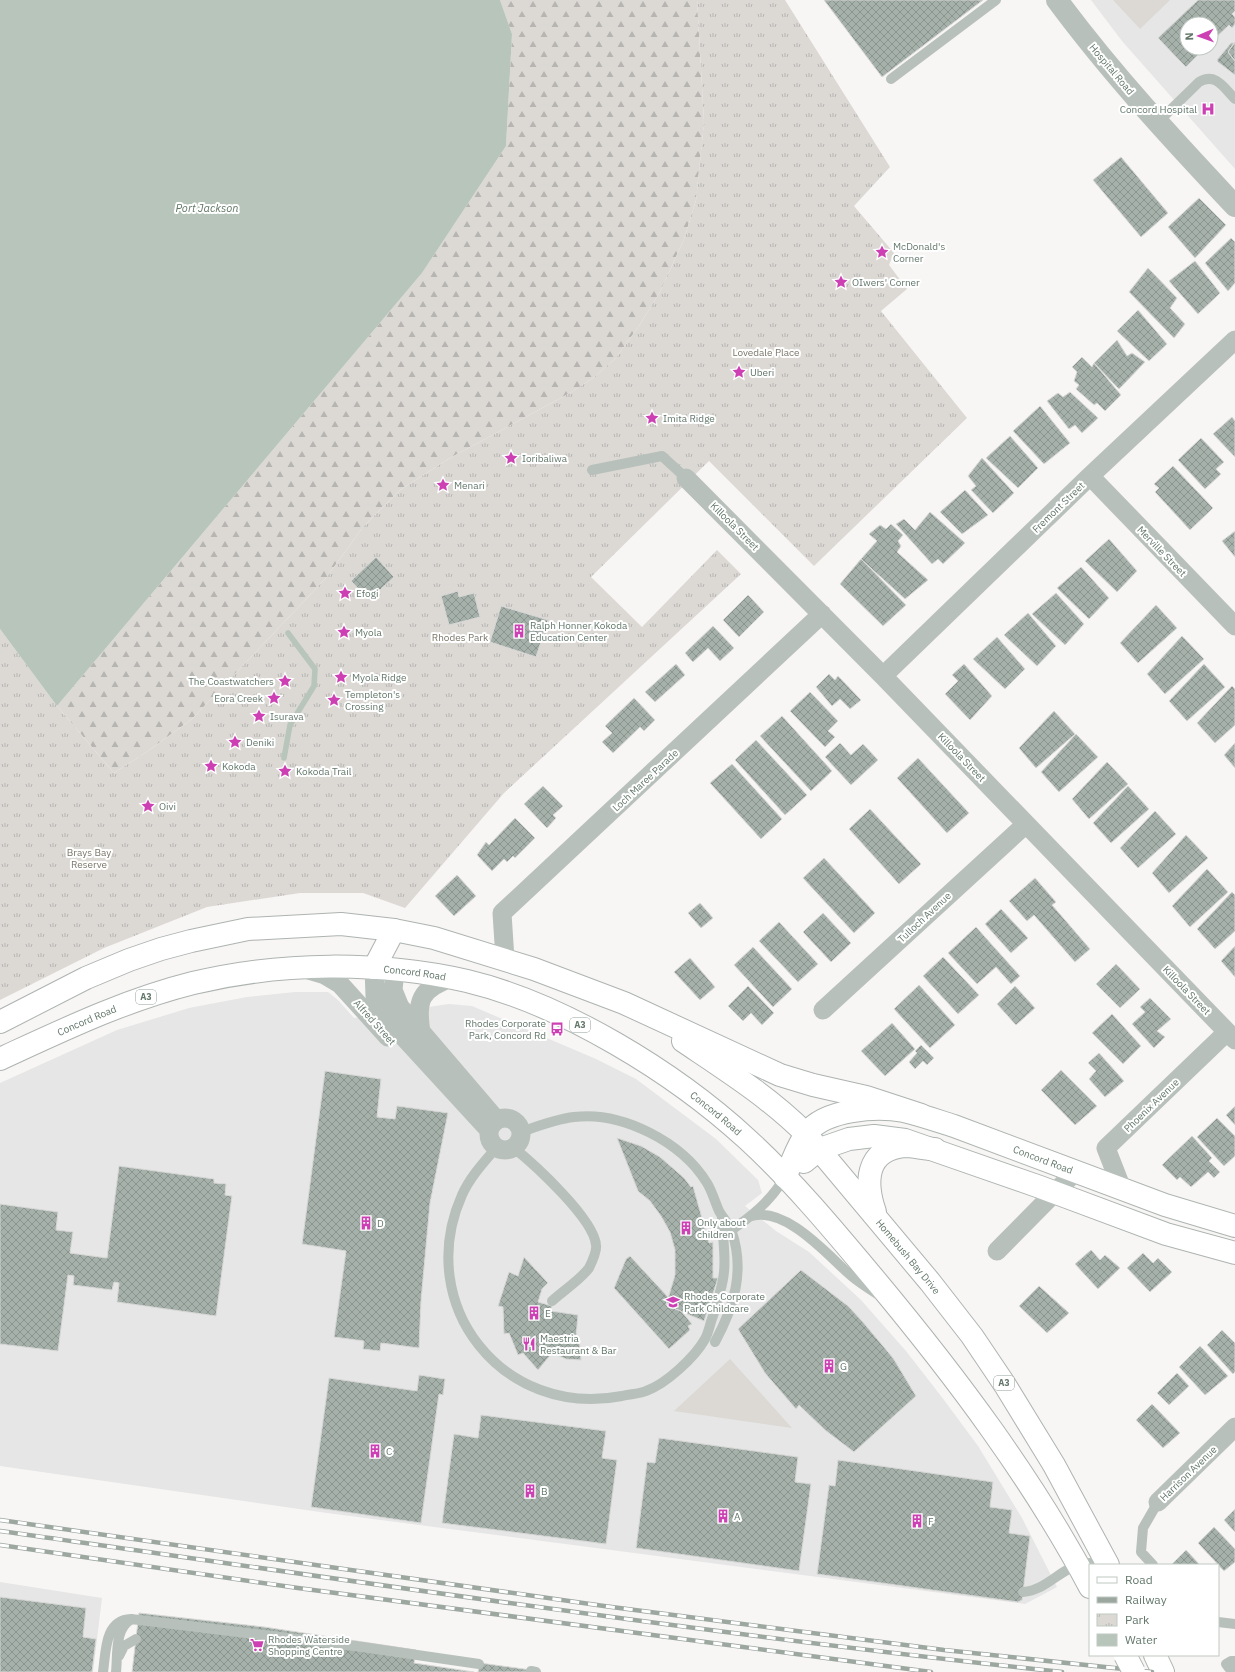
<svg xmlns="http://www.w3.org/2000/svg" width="1235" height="1672" font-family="'IBM Plex Sans',sans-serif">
	<defs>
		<pattern id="forest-firs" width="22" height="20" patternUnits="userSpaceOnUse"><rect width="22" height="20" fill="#dcd9d5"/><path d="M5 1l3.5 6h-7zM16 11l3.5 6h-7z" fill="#b6b5b1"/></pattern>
		<pattern id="park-tufts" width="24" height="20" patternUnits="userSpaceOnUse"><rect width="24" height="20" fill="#dcd9d5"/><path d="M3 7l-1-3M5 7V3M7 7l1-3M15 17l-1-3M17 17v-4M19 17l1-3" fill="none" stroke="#b6b5b1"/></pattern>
		<pattern id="building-cross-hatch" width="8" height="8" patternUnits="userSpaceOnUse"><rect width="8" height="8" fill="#a5b1aa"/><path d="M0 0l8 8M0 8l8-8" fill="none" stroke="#8a958e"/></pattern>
	</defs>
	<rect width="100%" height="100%" fill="#f8f5f5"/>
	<path fill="#e5e6e5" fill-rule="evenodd" d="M1091,0H1235V169L1122,41ZM1187,24H1211V48H1187Z
		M295,992H328L338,1000L354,1018L449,1004L472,1006L596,1059L636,1079L716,1139L758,1180L762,1193L745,1206L776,1231L809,1252L861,1300L906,1351L944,1400L978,1446L1022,1518L1057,1587L1025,1604L327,1513L0,1466V1083L117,1030L189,1008L247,997Z
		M0,1582L102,1598L93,1672H0Z"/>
	<path fill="#dcd9d5" d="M1113,0H1170L1140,29Z
		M730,1359L792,1428L674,1411Z"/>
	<path fill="url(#forest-firs)" d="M500,0H697L704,122L696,200L684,239L661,290L639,326L615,359L593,378L570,393L450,458L400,490L363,527L326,578L192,719L148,751L114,773L57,706L422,273L506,146L512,34Z"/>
	<path fill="url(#park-tufts)" d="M697,0H785L890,167L854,206L894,253L889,265L907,289L881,311L967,418L814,566L709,461L591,577L642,627L717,550L741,574L504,793L405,908L363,893H300L207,907L104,948L0,1000V629L57,706L114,773L148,751L192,719L326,578L363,527L400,490L450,458L570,393L593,378L615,359L639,326L661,290L684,239L696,200L704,122Z"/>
	<path fill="#b7c5ba" d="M0,0H500L512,34L506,146L422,273L57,706L0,629Z"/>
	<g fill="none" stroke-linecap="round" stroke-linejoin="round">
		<path stroke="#b7c5ba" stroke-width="5.5" d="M284,758L290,725L314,686L315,669L288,633"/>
	</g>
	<path fill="url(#building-cross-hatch)" stroke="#d9d8d8" d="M824,0H983L882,77Z
		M1198,0H1235V11L1232,14L1235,17V24L1232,28L1229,25L1211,42V24H1187V48H1205L1186,67L1158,38Z
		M1235,42V61L1228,52Z
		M1231,43H1234L1228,52L1235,61V75L1218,62L1217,60Z
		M1121,157L1168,213L1141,237L1093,180Z
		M1199,198L1226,225L1195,258L1168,227Z
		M1231,238L1235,242V283L1228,291L1205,263Z
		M1195,261L1220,293L1198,314L1169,281Z
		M1148,268L1177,298L1170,308L1185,324L1174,338L1129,292Z
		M1138,310L1167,344L1149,361L1117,331Z
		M1117,340L1127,356L1132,353L1145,362L1119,389L1094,363Z
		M1082,357L1092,367L1094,363L1121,395L1105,411L1097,403L1094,405L1076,389L1079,385L1074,381L1077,372L1072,367Z
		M1070,392L1098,418L1082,433L1075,425L1069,429L1047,401L1058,393L1063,397Z
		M1040,406L1070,443L1044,464L1013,431Z
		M1232,417L1235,421V457L1213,434Z
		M1010,436L1038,468L1018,488L986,458Z
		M1201,438L1224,462L1216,469L1221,474L1205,489L1178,460Z
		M982,458L1014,493L993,513L971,490L976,486L968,476Z
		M1173,466L1213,508L1190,530L1155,492L1159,488L1154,484Z
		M965,490L988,515L962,534L940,512Z
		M930,512L965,543L943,564L938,559L932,564L896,524L904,519L915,530Z
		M891,524L903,535L898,541L901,546L897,552L928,580L905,599L861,559L877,541L869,534L880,525L886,529Z
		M1235,531V557L1222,541Z
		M1109,539L1137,571L1117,592L1085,561Z
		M376,557L394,577L369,600L351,581Z
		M861,559L906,605L883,626L840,584Z
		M1081,567L1109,598L1089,619L1057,588Z
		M458,591L459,597L474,593L480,617L449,625L441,596Z
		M1056,593L1084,624L1065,645L1032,614Z
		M748,595L764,612L739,637L723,620Z
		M1156,605L1177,628L1138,663L1120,643Z
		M501,606L548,620L536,657L490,642Z
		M1028,613L1056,646L1037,666L1004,635Z
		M713,626L734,648L720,661L708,648L693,662L685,653Z
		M1182,636L1204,659L1165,694L1147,674Z
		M997,637L1025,669L1005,689L973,659Z
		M676,664L685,675L655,702L645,692Z
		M964,664L992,696L970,720L945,694L958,681L952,675Z
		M1204,664L1225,687L1187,721L1169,701Z
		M829,674L835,680L838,676L861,700L850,709L840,699L832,706L816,687Z
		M1232,686L1235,689V725L1215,743L1197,723Z
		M810,692L838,721L828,731L835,737L825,747L790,711Z
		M634,698L655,720L644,731L640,727L613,753L602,742L612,733L605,726Z
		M1054,711L1075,734L1036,768L1019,748Z
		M782,716L832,771L811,791L760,736Z
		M1076,734L1098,757L1059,792L1041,772Z
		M756,740L807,795L785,815L735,760Z
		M840,743L851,755L863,744L878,760L851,785L825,757Z
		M1235,743V768L1224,755Z
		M918,758L969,813L947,833L897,778Z
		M1107,762L1128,784L1089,819L1072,799Z
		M732,764L782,819L761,839L710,783Z
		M543,786L563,806L553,815L556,818L547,828L524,804Z
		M1128,786L1149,809L1111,843L1093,823Z
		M870,809L921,864L899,884L849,829Z
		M1155,811L1176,834L1138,868L1120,848Z
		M515,818L535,838L515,858L513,856L507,862L504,859L492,871L477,855L486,842L489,845Z
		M1186,835L1208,858L1169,893L1152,873Z
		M824,858L875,913L854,933L803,878Z
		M1207,869L1228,892L1190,927L1172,906Z
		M457,875L476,896L454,916L435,896Z
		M1035,878L1056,902L1052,905L1090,949L1075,962L1034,915L1027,921L1009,901Z
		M1232,892L1235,895V931L1215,949L1197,929Z
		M700,903L713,918L701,928L688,913Z
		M1001,909L1028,938L1011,953L985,924Z
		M823,913L851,943L831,962L803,932Z
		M779,922L818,964L798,982L759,941Z
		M976,927L1020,976L1011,984L996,967L977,984L948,953Z
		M1235,946V977L1221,961Z
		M753,947L792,989L773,1007L734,965Z
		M943,957L979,995L958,1014L923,976Z
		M690,958L715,987L700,1000L674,972Z
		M1116,964L1140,989L1120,1008L1096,984Z
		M919,985L955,1025L930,1048L894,1009Z
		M748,986L774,1013L762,1025L751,1013L743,1021L728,1006Z
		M1015,986L1035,1008L1016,1025L997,1004Z
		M1150,998L1171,1019L1157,1031L1165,1037L1154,1048L1132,1024L1145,1012L1140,1007Z
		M1112,1014L1141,1046L1123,1064L1092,1033Z
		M892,1023L915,1049L885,1076L861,1051Z
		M921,1045L934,1058L927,1065L923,1061L915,1069L909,1062L917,1053L915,1051Z
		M1099,1053L1124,1081L1105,1097L1089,1079L1096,1071L1088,1063Z
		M1061,1070L1097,1106L1075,1125L1041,1090Z
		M325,1071L381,1079L377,1117L395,1119L397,1106L448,1113L430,1203L421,1301L419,1348L381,1343L380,1351L363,1349L364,1341L334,1337L346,1251L302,1244Z
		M1235,1106V1125L1226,1115Z
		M1217,1118L1235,1136V1156L1224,1166L1197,1137Z
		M1192,1136L1212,1158L1209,1161L1220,1172L1214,1178L1208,1172L1191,1187L1180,1177L1177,1180L1162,1165Z
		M617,1138L641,1146L660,1157L684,1178L691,1187L693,1186L709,1243L713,1242V1278H718L704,1321L666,1305L675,1275V1250L670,1232L661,1216L650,1201L638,1191Z
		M119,1166L214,1179V1183L226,1184L225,1195L232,1196L216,1316L117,1302L119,1283L114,1282L112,1290L73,1285L74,1276L68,1275L58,1351L0,1344V1204L58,1212L56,1230L73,1232L70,1253L107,1258Z
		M1091,1250L1100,1260L1105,1255L1120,1268L1098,1289L1075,1264Z
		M1143,1253L1153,1263L1158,1258L1172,1272L1150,1292L1127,1268Z
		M630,1256L668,1297L666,1305L681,1311L692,1324L688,1326L690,1330L669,1349L614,1288L626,1259Z
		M524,1257L548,1283L542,1289L538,1302L552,1306L551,1311L578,1315L576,1337L579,1336L581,1360L566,1359L552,1353L538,1370L523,1353L518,1355L509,1333L504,1334L503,1307L498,1306L509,1272L518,1276Z
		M801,1270L848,1306L862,1321L893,1358L916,1396L854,1452L825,1430L799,1405L796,1409L765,1373L738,1329Z
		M1039,1286L1069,1313L1047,1333L1019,1306Z
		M1222,1330L1235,1343V1372L1233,1374L1207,1345Z
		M1200,1346L1228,1376L1205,1395L1179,1367Z
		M1177,1373L1189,1386L1169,1405L1157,1393Z
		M419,1375L445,1379L443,1395L439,1394L421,1523L311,1507L329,1378L417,1391Z
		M1152,1404L1180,1433L1163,1448L1136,1420Z
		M481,1415L606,1431L602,1458L617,1460L606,1544L442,1523L454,1434L478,1438Z
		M659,1438L798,1457L795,1482L811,1484L799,1571L636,1548L647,1462L655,1463Z
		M838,1460L993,1482L990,1507L1012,1510L1009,1533L1030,1536L1022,1600L1018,1602L817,1574L829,1485L835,1486Z
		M1235,1509V1532L1224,1520Z
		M1214,1527L1235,1549V1562L1224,1571L1198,1543Z
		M1186,1550L1200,1565H1171Z
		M0,1597L86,1608L83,1637L96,1639L92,1672H0Z
		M139,1613L264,1627L416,1650L414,1663L474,1672H132Z
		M480,1663L531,1670L530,1672H478Z"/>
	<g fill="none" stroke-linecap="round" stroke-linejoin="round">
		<g stroke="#adb5b0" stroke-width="24">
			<g id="primary">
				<path d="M804,1162L820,1149L849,1139L874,1136L905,1140L1040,1187L1166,1234L1235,1253"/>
				<path id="s1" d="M785,1177C792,1164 797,1145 807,1133C825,1109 877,1106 904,1111C921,1115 938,1121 954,1126L1165,1205L1235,1226"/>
			</g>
		</g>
		<g stroke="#adb4b0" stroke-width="24">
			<g id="trunk">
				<path d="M374,968L394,930"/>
				<path d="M0,1022L86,978L129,960L161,949L191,941L248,929L341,924L394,930L434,938L534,969L624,1003L780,1075L813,1085L866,1097L921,1115"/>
				<path id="s2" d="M683,1041C726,1070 769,1097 806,1134L930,1282L972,1336L1005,1385L1054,1465L1108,1565"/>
				<path id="s3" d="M0,1059C63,1030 125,1000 193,983C281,962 378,961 467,981C563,1004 674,1072 747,1139C794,1182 836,1233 877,1282C956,1377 1032,1478 1090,1587"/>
				<path d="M875,1212C865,1183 865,1150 904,1146C914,1146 925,1149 935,1149"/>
				<path d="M1155,1655L1163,1672"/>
			</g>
		</g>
		<path stroke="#b8c0bb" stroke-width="10" d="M891,79L996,0
			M1157,123L1199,82C1216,72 1224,88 1235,99
			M592,470L662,456L686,478
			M521,1132C538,1126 556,1119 574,1117C622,1111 682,1142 707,1183C712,1191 715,1202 719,1211C723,1218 729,1224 732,1232C745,1271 734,1307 715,1342
			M496,1148C484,1162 470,1177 462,1195C413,1305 503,1419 622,1396C630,1394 639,1394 646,1391C666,1384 695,1357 705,1339C709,1332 710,1323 713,1316C717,1302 723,1286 724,1272C726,1254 722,1234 722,1217
			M514,1148C535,1165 594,1219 596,1245C597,1251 592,1262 589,1268C581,1279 563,1291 552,1301
			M752,1216C785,1207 825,1252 847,1272C856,1281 867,1287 877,1294
			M727,1233C751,1217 770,1202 785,1177
			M1153,1565L1141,1552L1143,1528L1158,1502
			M1023,1592C1053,1590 1068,1554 1102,1565
			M1218,1622L1235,1624
			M119,1656L124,1646L136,1639
			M1235,1661H1231L1226,1664L1229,1668L1235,1669
			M531,1671L536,1672
			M103,1672C106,1653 104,1620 131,1619L362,1647L479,1664
			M116,1672C118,1655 114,1628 132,1619"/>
		<path stroke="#b8c0bb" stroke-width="19" d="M1090,476L1235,626
			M686,478L883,676L1235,1040
			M883,676L1090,476L1235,340
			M505,959L502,913L822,614
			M374,968L375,996L388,1020L489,1130
			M308,970L325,975L340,984L388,1037
			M395,970L393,990L400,1007L494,1117
			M823,1010L1026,824
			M421,1032C416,1001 420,989 451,978
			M489 1134a16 16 0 1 1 32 0a16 16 0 1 1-32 0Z
			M1122,1189L1106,1148L1227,1032
			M997,1251L1076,1171
			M1158,1502L1235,1427"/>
		<path stroke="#b8c0bb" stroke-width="22" d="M1057,0C1111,73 1173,140 1235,206"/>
		<use href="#primary" stroke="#fff" stroke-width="22"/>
		<use href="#trunk" stroke="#fff" stroke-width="22"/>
		<g stroke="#9ca7a0" stroke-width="4.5">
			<path id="rail" d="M0,1520L604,1606L944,1650L1152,1672
				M0,1531C354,1581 707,1634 1062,1672
				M0,1545L298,1588L931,1672"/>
		</g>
		<use href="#rail" stroke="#fff" stroke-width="3" stroke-dasharray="9" stroke-linecap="butt"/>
		<g stroke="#adb4b0" stroke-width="24" stroke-linecap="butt">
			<path id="trunk-bridge" d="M1125,1655L1134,1672"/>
		</g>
		<use href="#trunk-bridge" stroke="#fff" stroke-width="22"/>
	</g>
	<defs>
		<g id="hospital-bare" transform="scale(1.08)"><path d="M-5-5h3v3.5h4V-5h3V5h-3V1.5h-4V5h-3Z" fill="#cd40b4" stroke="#fff" stroke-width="2.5" paint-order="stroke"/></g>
		<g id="sight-bare" transform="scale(1.08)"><path d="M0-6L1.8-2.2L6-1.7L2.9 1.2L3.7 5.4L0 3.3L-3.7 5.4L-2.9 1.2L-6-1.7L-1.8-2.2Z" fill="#cd40b4" stroke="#fff" stroke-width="2.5" paint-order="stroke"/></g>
		<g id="building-bare" transform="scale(1.08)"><path d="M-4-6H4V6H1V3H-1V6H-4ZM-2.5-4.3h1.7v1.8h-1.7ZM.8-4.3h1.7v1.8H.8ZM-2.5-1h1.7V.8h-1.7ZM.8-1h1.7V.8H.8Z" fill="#cd40b4" stroke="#fff" stroke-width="2.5" paint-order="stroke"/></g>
		<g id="bus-bare" transform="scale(1.08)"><path d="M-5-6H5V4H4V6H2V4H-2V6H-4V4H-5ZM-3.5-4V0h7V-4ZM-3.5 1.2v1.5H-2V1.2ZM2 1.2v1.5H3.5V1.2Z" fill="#cd40b4" stroke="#fff" stroke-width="2.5" paint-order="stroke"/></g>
		<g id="school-bare" transform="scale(1.08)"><path d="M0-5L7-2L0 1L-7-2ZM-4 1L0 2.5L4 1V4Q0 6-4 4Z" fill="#cd40b4" stroke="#fff" stroke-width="2.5" paint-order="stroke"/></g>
		<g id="restaurant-bare" transform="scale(1.08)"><path d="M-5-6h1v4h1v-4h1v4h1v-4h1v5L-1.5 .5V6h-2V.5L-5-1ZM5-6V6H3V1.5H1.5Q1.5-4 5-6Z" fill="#cd40b4" stroke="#fff" stroke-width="2.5" paint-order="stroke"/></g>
		<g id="supermarket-bare" transform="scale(1.08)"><path d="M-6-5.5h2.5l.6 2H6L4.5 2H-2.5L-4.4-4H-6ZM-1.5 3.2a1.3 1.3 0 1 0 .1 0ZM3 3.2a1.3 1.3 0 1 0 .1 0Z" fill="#cd40b4" stroke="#fff" stroke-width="2.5" paint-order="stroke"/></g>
	</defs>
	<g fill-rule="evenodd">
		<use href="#hospital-bare" x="1208" y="109"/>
		<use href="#sight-bare" x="882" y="252"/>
		<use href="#sight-bare" x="841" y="282"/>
		<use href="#sight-bare" x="739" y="372"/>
		<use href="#sight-bare" x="652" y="418"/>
		<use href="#sight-bare" x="511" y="458"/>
		<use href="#sight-bare" x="443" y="485"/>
		<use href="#sight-bare" x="345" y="593"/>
		<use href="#building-bare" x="519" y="631"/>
		<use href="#sight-bare" x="344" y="632"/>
		<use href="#sight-bare" x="341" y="677"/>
		<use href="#sight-bare" x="285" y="681"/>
		<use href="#sight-bare" x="274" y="698"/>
		<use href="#sight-bare" x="334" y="700"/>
		<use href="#sight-bare" x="259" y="716"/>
		<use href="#sight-bare" x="235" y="742"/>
		<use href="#sight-bare" x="211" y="766"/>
		<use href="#sight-bare" x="285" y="771"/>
		<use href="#sight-bare" x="148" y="806"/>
		<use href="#bus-bare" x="557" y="1029"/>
		<use href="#building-bare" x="366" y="1223"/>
		<use href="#building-bare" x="686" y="1228"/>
		<use href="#school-bare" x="673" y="1302"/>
		<use href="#building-bare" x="534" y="1313"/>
		<use href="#restaurant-bare" x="529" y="1344"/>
		<use href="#building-bare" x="829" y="1366"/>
		<use href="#building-bare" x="375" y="1451"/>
		<use href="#building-bare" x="530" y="1491"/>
		<use href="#building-bare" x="723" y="1516"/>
		<use href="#building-bare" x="917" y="1521"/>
		<use href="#supermarket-bare" x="257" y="1645"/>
	</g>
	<g text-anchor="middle" stroke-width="4" stroke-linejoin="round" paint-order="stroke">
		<g fill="#fff" stroke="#91a097" stroke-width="1">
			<rect x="136" y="990" width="20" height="14" rx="3"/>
			<rect x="570" y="1018" width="20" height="14" rx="3"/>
			<rect x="994" y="1376" width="20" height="14" rx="3"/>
		</g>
		<g font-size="9" font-weight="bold" fill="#62776a">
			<text x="146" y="1000">A3</text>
			<text x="580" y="1028">A3</text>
			<text x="1004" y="1386">A3</text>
		</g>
		<g font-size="10" fill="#62776a" stroke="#fff">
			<text transform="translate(1112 69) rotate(50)" y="4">Hospital Road</text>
			<text transform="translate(1058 507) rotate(-44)" y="4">Fremont Street</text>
			<text transform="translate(735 526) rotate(45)" y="4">Killoola Street</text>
			<text transform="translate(1162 551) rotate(46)" y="4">Merville Street</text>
			<text transform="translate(962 757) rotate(46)" y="4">Killoola Street</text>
			<text transform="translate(645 780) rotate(-43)" y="4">Loch Maree Parade</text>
			<text transform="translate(924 917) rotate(-43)" y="4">Tulloch Avenue</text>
			<text dy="4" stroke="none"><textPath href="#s3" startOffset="431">Concord Road</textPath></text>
			<text transform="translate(1187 990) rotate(46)" y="4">Killoola Street</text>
			<text dy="4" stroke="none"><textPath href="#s3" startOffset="95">Concord Road</textPath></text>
			<text transform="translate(375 1022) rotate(48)" y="4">Alfred Street</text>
			<text transform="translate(1151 1105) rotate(-44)" y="4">Phoenix Avenue</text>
			<text dy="4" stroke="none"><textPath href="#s3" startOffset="768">Concord Road</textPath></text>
			<text dy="4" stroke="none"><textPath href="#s1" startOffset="300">Concord Road</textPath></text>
			<text dy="4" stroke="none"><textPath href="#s2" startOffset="314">Homebush Bay Drive</textPath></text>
			<text transform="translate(1188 1473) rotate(-44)" y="4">Harrison Avenue</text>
		</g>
		<g font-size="10" fill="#62776a" stroke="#fff" text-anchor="start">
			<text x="1197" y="113" text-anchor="end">Concord Hospital</text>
			<text x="893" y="250">McDonald's<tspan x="893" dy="12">Corner</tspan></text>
			<text x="852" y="286">OIwers' Corner</text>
			<text x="750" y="376">Uberi</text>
			<text x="663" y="422">Imita Ridge</text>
			<text x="522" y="462">Ioribaliwa</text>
			<text x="454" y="489">Menari</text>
			<text x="356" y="597">Efogi</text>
			<text x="530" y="629">Ralph Honner Kokoda<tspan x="530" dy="12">Education Center</tspan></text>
			<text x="355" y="636">Myola</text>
			<text x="352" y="681">Myola Ridge</text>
			<text x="274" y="685" text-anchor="end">The Coastwatchers</text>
			<text x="345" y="698">Templeton's<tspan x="345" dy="12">Crossing</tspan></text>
			<text x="263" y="702" text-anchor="end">Eora Creek</text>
			<text x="270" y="720">Isurava</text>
			<text x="246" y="746">Deniki</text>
			<text x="222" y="770">Kokoda</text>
			<text x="296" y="775">Kokoda Trail</text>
			<text x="159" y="810">Oivi</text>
			<text x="546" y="1027" text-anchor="end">Rhodes Corporate<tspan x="546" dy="12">Park, Concord Rd</tspan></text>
			<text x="697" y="1226">Only about<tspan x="697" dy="12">children</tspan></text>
			<text x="377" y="1227">D</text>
			<text x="684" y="1300">Rhodes Corporate<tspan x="684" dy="12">Park Childcare</tspan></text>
			<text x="545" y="1317">E</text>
			<text x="540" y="1342">Maestria<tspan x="540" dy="12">Restaurant &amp; Bar</tspan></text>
			<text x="840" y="1370">G</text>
			<text x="386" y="1455">C</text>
			<text x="541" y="1495">B</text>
			<text x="734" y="1520">A</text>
			<text x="928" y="1525">F</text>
			<text x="268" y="1643">Rhodes Waterside<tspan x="268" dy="12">Shopping Centre</tspan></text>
		</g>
		<g font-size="10" fill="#7a7669" stroke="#fff">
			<text x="766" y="356">Lovedale Place</text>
			<text x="460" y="641">Rhodes Park</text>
			<text x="89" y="856">Brays Bay<tspan x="89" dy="12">Reserve</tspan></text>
		</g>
		<g font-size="11" font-style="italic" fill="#617766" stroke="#fff">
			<text x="207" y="212">Port Jackson</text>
		</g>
	</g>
	<rect x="1089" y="1564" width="130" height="92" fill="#ffffff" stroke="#c0c9c3"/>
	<rect x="1097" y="1577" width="20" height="6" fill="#ffffff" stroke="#c0c9c3"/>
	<text x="1125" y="1584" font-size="12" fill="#62776a">Road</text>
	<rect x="1097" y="1597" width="20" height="6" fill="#9ca7a0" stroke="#c0c9c3"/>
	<text x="1125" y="1604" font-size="12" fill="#62776a">Railway</text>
	<rect x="1097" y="1614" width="20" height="12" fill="url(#park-tufts)" stroke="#c0c9c3"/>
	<text x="1125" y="1624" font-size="12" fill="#62776a">Park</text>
	<rect x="1097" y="1634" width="20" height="12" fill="#b7c5ba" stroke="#c0c9c3"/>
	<text x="1125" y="1644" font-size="12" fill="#62776a">Water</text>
	<g transform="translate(1199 36) rotate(268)"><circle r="19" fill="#ffffff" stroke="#c0c9c3"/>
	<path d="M0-3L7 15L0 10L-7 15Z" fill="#cd40b4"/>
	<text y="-6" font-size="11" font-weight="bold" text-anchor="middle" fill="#62776a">N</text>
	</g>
</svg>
